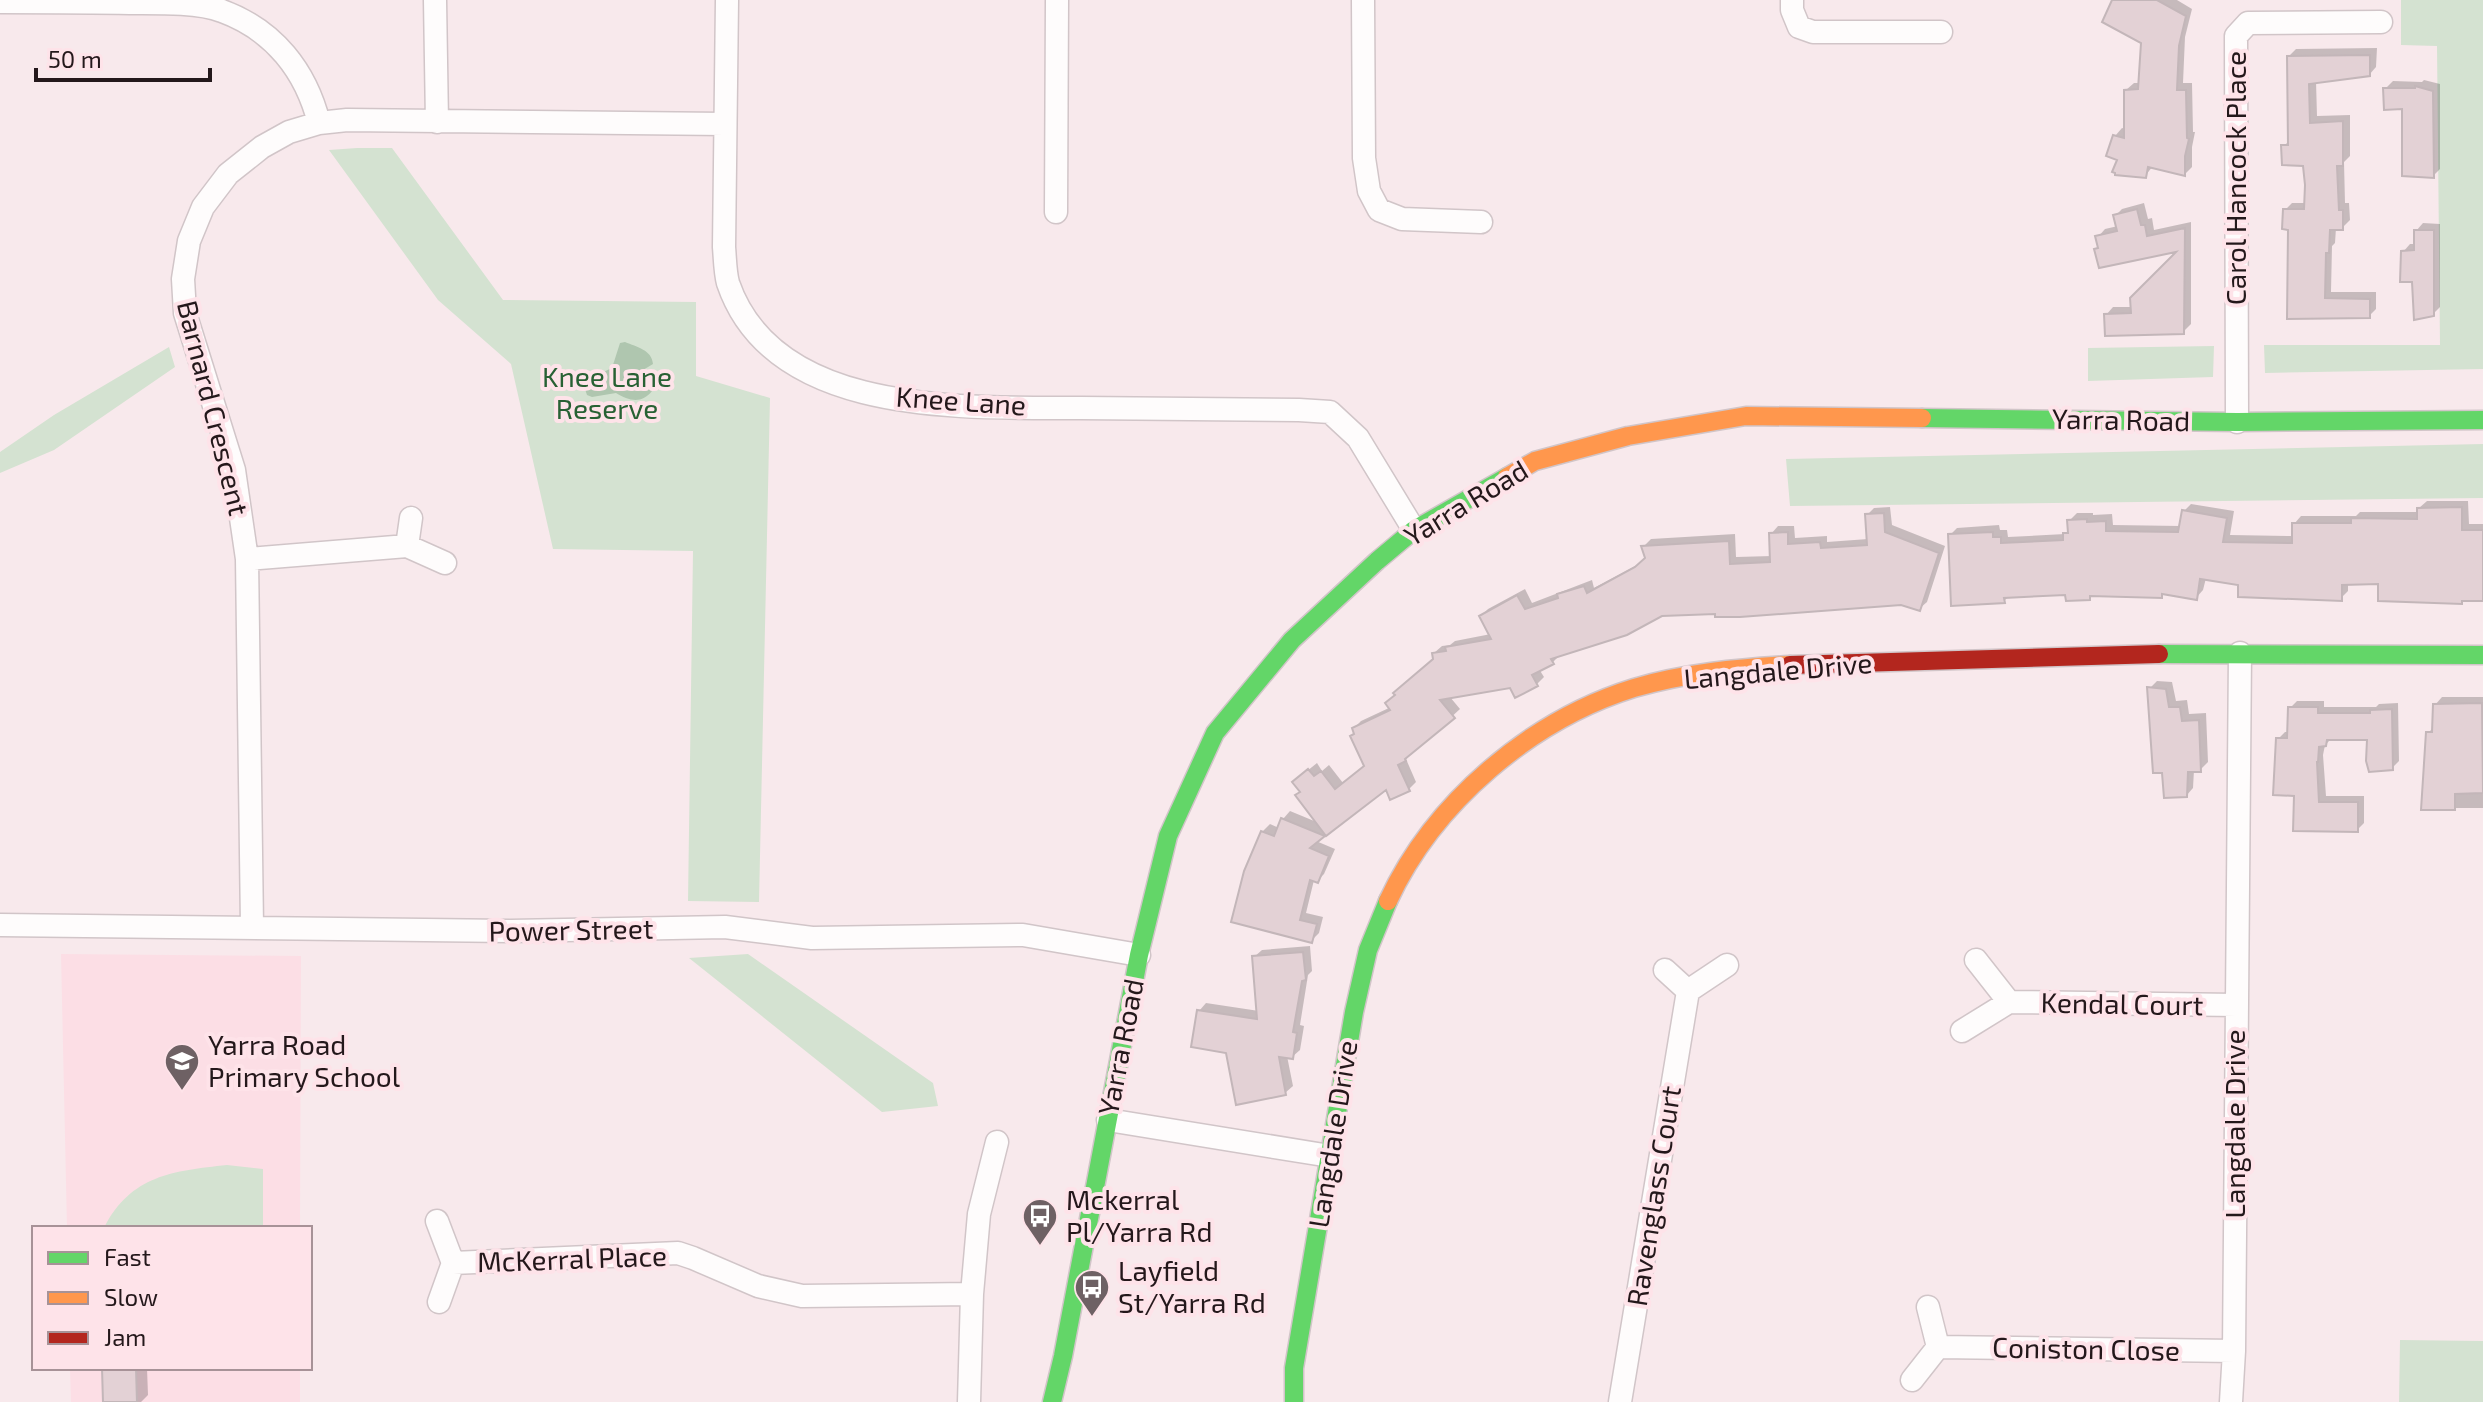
<svg xmlns="http://www.w3.org/2000/svg" width="2483" height="1402" font-family="'Exo 2',sans-serif">
	<rect width="100%" height="100%" fill="#f8e9ec"/>
	<path fill="#fcdee5" d="M61,954L301,956L300,1228H67Z
		M70,1368H300V1402H71Z"/>
	<path fill="#d4e2d1" d="M2401,0H2483V369L2265,373L2264,345H2440L2437,46L2401,45Z
		M357,148H392L503,300L696,302V376L770,398L759,902L688,901L693,551L553,549L511,364L438,300L329,150Z
		M2214,346L2213,377L2088,381V348Z
		M169,347L175,367L54,450L0,473V452L54,415Z
		M2483,444V498L1790,506L1786,459Z
		M748,954L933,1083L938,1106L882,1112L689,958Z
		M227,1165L263,1169V1228H104C131,1175 173,1171 227,1165Z
		M2400,1340L2483,1341V1402H2399Z"/>
	<path fill="#afc6af" d="M625,342C637,347 652,350 653,364L643,370L641,380L652,391C642,404 629,401 616,393L592,397L587,395L585,389C591,375 600,374 612,368L620,343Z"/>
	<path fill="#0003" d="M2114,0H2177L2192,9L2185,37L2183,83H2192L2193,132H2195L2192,147V167L2185,174L2153,166L2145,176L2119,158L2115,136L2122,128L2126,129V90L2134,83H2141L2143,42Z
		M2377,48L2376,67L2369,75L2316,81L2317,116L2350,115V156L2344,162L2345,203H2349L2350,220L2342,228H2336L2335,243L2332,246L2331,292H2376V309L2369,316L2289,317L2290,228L2285,210L2292,203H2306L2305,164L2284,146L2290,140L2289,56L2296,49Z
		M2424,80L2440,84V169L2433,176L2404,107L2385,89L2393,81L2422,82Z
		M2144,203L2148,219L2152,218L2154,230L2191,222V324L2183,332L2106,315L2113,307H2132L2183,248L2099,247L2098,237L2105,229L2118,226L2115,216L2122,209Z
		M2423,223L2440,224V307L2433,314L2414,280L2403,252L2410,244H2416V231Z
		M2427,501H2468L2469,524H2483V599H2464L2461,602L2380,582L2348,583V591L2341,598L2206,578L2203,590L2196,598L2165,592L2161,596L2092,594L2089,598L2067,593L2009,596L2004,601L1950,535L1957,528L1999,525L2000,530H2007L2008,537L2065,534L2070,529L2069,521L2077,513H2093V515L2112,514L2113,525L2181,526L2184,511L2191,504L2234,511L2230,535L2294,536V524L2301,516H2356L2360,512H2419V508Z
		M1890,507L1892,525L1945,546L1927,602L1919,609L1901,603L1662,614L1561,654L1553,662L1539,669L1544,677L1537,684L1511,686L1450,697L1460,709L1406,759L1416,782L1409,789L1386,787L1316,841L1335,849L1324,874L1317,881L1314,880L1306,913L1323,917L1319,933L1312,940L1234,920L1262,832L1270,824L1279,828L1283,819L1290,811L1319,823L1302,791V775L1317,763L1322,771L1329,765L1343,783L1366,765L1354,728L1361,721L1391,707L1435,659L1434,653L1442,646L1450,645L1455,641L1491,634L1481,616L1488,609L1525,589L1532,603L1592,580L1594,588L1645,561L1647,558L1644,546L1651,539L1735,534L1736,557L1772,556L1771,534L1778,526H1794L1795,538L1827,536V542L1868,539L1867,515L1874,508Z
		M2157,681L2172,682L2176,701L2187,700L2189,714L2206,713L2208,762L2200,770H2194L2193,788L2186,796L2150,688Z
		M2442,697H2483V808H2423L2428,733L2434,727L2435,705Z
		M2297,701H2324V707H2376L2379,704L2398,703L2399,761L2392,768L2369,738H2332L2325,745L2323,755L2326,796H2364V823L2357,830L2296,794L2278,739L2285,732H2289L2290,708Z
		M1310,946L1312,971L1308,975L1300,1025L1304,1026L1300,1050L1292,1057L1287,1056L1293,1086L1285,1093L1228,1051L1199,1011L1206,1003L1259,1011L1254,957L1262,950Z
		M104,1368H147L148,1395L141,1402H105Z"/>
	<path fill="#e3d1d5" stroke="#c3b6b9" stroke-width="2" d="M2112,0H2157L2186,16L2179,46L2177,90H2186L2187,138L2189,139L2185,156V176L2148,167L2146,178L2115,175V173L2112,172L2117,160L2106,156L2113,135L2124,138V90L2138,89L2141,43L2102,22Z
		M2370,55V76L2309,84L2310,123L2343,121V166H2337L2339,210H2343V230H2330L2329,253H2326L2325,298L2370,299V318L2287,319L2288,230L2282,229L2283,209H2304L2305,185L2303,166L2282,165L2281,145H2288L2287,56Z
		M2415,86L2433,91L2434,178L2402,176V109L2384,110L2383,88H2415Z
		M2137,209L2141,225H2145L2147,236L2185,228L2184,334L2105,336L2104,314L2131,313L2130,298L2176,252L2099,268L2094,249L2098,248L2095,236L2117,231L2113,215Z
		M2414,230H2434V316L2414,320L2412,282H2400L2401,251L2414,250Z
		M2462,507V530H2483V601H2462V604L2378,601V584L2342,585V601L2238,597V585L2200,579L2197,600L2162,594V598L2090,596V600L2066,601L2065,595L2004,598L2005,603L1951,606L1948,534L1993,532V537H2001V543L2063,540V533H2068L2067,520L2087,519V522L2106,521V531L2178,532L2182,510L2227,518L2223,542L2292,543V523H2351V518L2417,519V508Z
		M1884,513L1885,532L1939,553L1920,611L1901,605L1740,617H1715V614L1662,616L1627,635L1551,659L1554,664L1532,675L1538,686L1515,698L1510,688L1440,700L1455,718L1405,759L1406,761L1398,765L1410,791L1390,800L1386,790L1326,836L1295,795L1300,792L1292,782L1308,769L1314,776L1321,771L1335,789L1364,766L1350,736L1354,734L1352,728L1390,710L1385,703L1395,695L1393,693L1433,659L1432,653L1446,651L1445,647L1491,639L1479,616L1517,595L1525,609L1558,598L1557,594L1584,586L1587,593L1635,567L1645,558L1641,546L1729,541L1730,564L1770,562L1769,533L1788,532V544L1820,542L1821,548L1867,545L1865,514Z
		M2147,687L2166,689L2169,707H2180L2182,721L2199,720L2201,772H2188L2187,797L2164,798L2162,773H2153Z
		M2482,703L2483,793L2455,794V810H2421L2426,732H2432L2433,704Z
		M2288,707H2318V713H2370V710L2392,709L2393,770L2369,772L2366,761L2367,740H2327L2326,746L2319,747L2318,762H2317L2319,802H2358V832L2293,831L2294,796L2273,795L2276,738H2287Z
		M1281,818L1325,836L1310,848L1329,856L1318,883L1310,880L1300,920L1317,924L1312,943L1231,922L1244,871L1261,831L1274,836Z
		M1303,952L1306,980L1302,981L1293,1032L1297,1033L1293,1059L1279,1057L1286,1095L1236,1105L1226,1053L1191,1047L1197,1010L1257,1019L1252,956Z
		M102,1368H136L137,1402H103Z"/>
	<g fill="none" stroke-linecap="round" stroke-linejoin="round">
		<g stroke="#d1c5c8" stroke-width="25">
			<path id="street" d="M435,0L437,122
				M727,0L724,247C725,258 725,272 728,283C774,418 966,407 1081,408C1154,409 1227,409 1299,410L1330,412L1358,438L1414,530
				M1363,0L1364,158L1369,191L1379,210L1402,219L1481,222
				M1792,0V10L1799,27L1813,32H1941
				M0,2C43,2 87,2 130,3C156,3 199,2 222,11C274,30 306,71 319,123
				M1056,212L1057,0
				M2237,422L2236,36L2248,23L2381,22
				M407,546L411,518
				M247,559L407,546L445,563
				M0,925L511,931L725,927L812,938L1023,935L1139,955
				M252,926L247,559L234,470L185,313L183,279L189,241L203,207L228,174L262,147L289,132L319,123L347,120L725,124
				M1665,970L1688,991L1727,965
				M2009,1002L2236,1005
				M1962,1031L2009,1002L1976,960
				M1108,1120L1330,1156
				M437,1221L453,1263L439,1302
				M453,1263L678,1253L693,1258L758,1286L802,1296L972,1294
				M1938,1347L2234,1351
				M1912,1380L1938,1347L1928,1307
				M969,1402L972,1294L979,1214L997,1142
				M1620,1402L1688,991
				M2231,1402L2234,1351L2240,653"/>
		</g>
		<g stroke="#d1c5c8" stroke-width="21">
			<path id="fast" d="M1922,418L2237,422L2483,420
				M2159,654L2483,655
				M1052,1402L1063,1356L1139,955L1168,836L1215,733L1292,640L1377,561L1414,530L1507,477
				M1294,1402V1368L1354,1012L1368,950L1388,901"/>
		</g>
		<g stroke="#d1c5c8" stroke-width="21">
			<path id="slow" d="M1507,477L1535,461L1628,436L1746,416L1922,418
				M1388,901C1434,802 1531,720 1634,688C1685,673 1738,668 1790,665"/>
		</g>
		<g stroke="#d1c5c8" stroke-width="21">
			<path id="jam" d="M1790,665L2159,654"/>
		</g>
		<use href="#street" stroke="#fefcfc" stroke-width="22"/>
		<use href="#fast" stroke="#63d668" stroke-width="18"/>
		<use href="#slow" stroke="#ff974d" stroke-width="18"/>
		<use href="#jam" stroke="#b3261e" stroke-width="18"/>
	</g>
	<defs>
		<g id="school-pin" transform="scale(1.8)"><path d="M0 17L-7.5 6A9.5 9.5 0 1 1 7.5 6Z" fill="#6e6164" stroke="#fee3e9"/><path d="M0-5L7-2L0 1L-7-2ZM-4 1L0 2.5L4 1V4Q0 6-4 4Z" fill="#fff"/></g>
		<g id="bus-pin" transform="scale(1.8)"><path d="M0 17L-7.5 6A9.5 9.5 0 1 1 7.5 6Z" fill="#6e6164" stroke="#fee3e9"/><path d="M-5-6H5V4H4V6H2V4H-2V6H-4V4H-5ZM-3.5-4V0h7V-4ZM-3.5 1.2v1.5H-2V1.2ZM2 1.2v1.5H3.5V1.2Z" fill="#fff"/></g>
	</defs>
	<g fill-rule="evenodd">
		<use href="#school-pin" x="182" y="1061"/>
		<use href="#bus-pin" x="1040" y="1216"/>
		<use href="#bus-pin" x="1092" y="1287"/>
	</g>
	<g text-anchor="middle" stroke-width="8" stroke-linejoin="round" paint-order="stroke">
		<g font-size="28" fill="#24181b" stroke="#fee3e9">
			<text transform="translate(2236 178) rotate(-90)" y="10">Carol Hancock Place</text>
			<text transform="translate(961 401) rotate(4)" y="10">Knee Lane</text>
			<text transform="translate(213 408) rotate(76)" y="10">Barnard Crescent</text>
			<text transform="translate(2121 420) rotate(1)" y="10">Yarra Road</text>
			<text transform="translate(1466 503) rotate(-31)" y="10">Yarra Road</text>
			<text transform="translate(1778 671) rotate(-5)" y="10">Langdale Drive</text>
			<text transform="translate(571 930) rotate(-1)" y="10">Power Street</text>
			<text transform="translate(2122 1004) rotate(1)" y="10">Kendal Court</text>
			<text transform="translate(1121 1047) rotate(-79)" y="10">Yarra Road</text>
			<text transform="translate(2235 1124) rotate(-90)" y="10">Langdale Drive</text>
			<text transform="translate(1333 1134) rotate(-81)" y="10">Langdale Drive</text>
			<text transform="translate(1654 1196) rotate(-81)" y="10">Ravenglass Court</text>
			<text transform="translate(572 1259) rotate(-2)" y="10">McKerral Place</text>
			<text transform="translate(2086 1349) rotate(1)" y="10">Coniston Close</text>
		</g>
		<g font-size="28" fill="#286134" stroke="#fee3e9">
			<text x="607" y="387">Knee Lane<tspan x="607" dy="32">Reserve</tspan></text>
		</g>
		<g font-size="28" fill="#24181b" stroke="#fee3e9" text-anchor="start">
			<text x="208" y="1055">Yarra Road<tspan x="208" dy="32">Primary School</tspan></text>
			<text x="1066" y="1210">Mckerral<tspan x="1066" dy="32">Pl/Yarra Rd</tspan></text>
			<text x="1118" y="1281">Layfield<tspan x="1118" dy="32">St/Yarra Rd</tspan></text>
		</g>
	</g>
	<rect x="32" y="1226" width="280" height="144" fill="#fee3e9" stroke="#a79297" stroke-width="2"/>
	<rect x="48" y="1252" width="40" height="12" fill="#63d668" stroke="#a79297" stroke-width="2"/>
	<text x="104" y="1266" font-size="24" fill="#24181b">Fast</text>
	<rect x="48" y="1292" width="40" height="12" fill="#ff974d" stroke="#a79297" stroke-width="2"/>
	<text x="104" y="1306" font-size="24" fill="#24181b">Slow</text>
	<rect x="48" y="1332" width="40" height="12" fill="#b3261e" stroke="#a79297" stroke-width="2"/>
	<text x="104" y="1346" font-size="24" fill="#24181b">Jam</text>
	<path d="M36 68v12h174v-12" fill="none" stroke="#24181b" stroke-width="4"/>
	<text x="48" y="68" font-size="24" fill="#24181b" stroke="#fee3e9" stroke-width="6" paint-order="stroke">50 m</text>
</svg>
